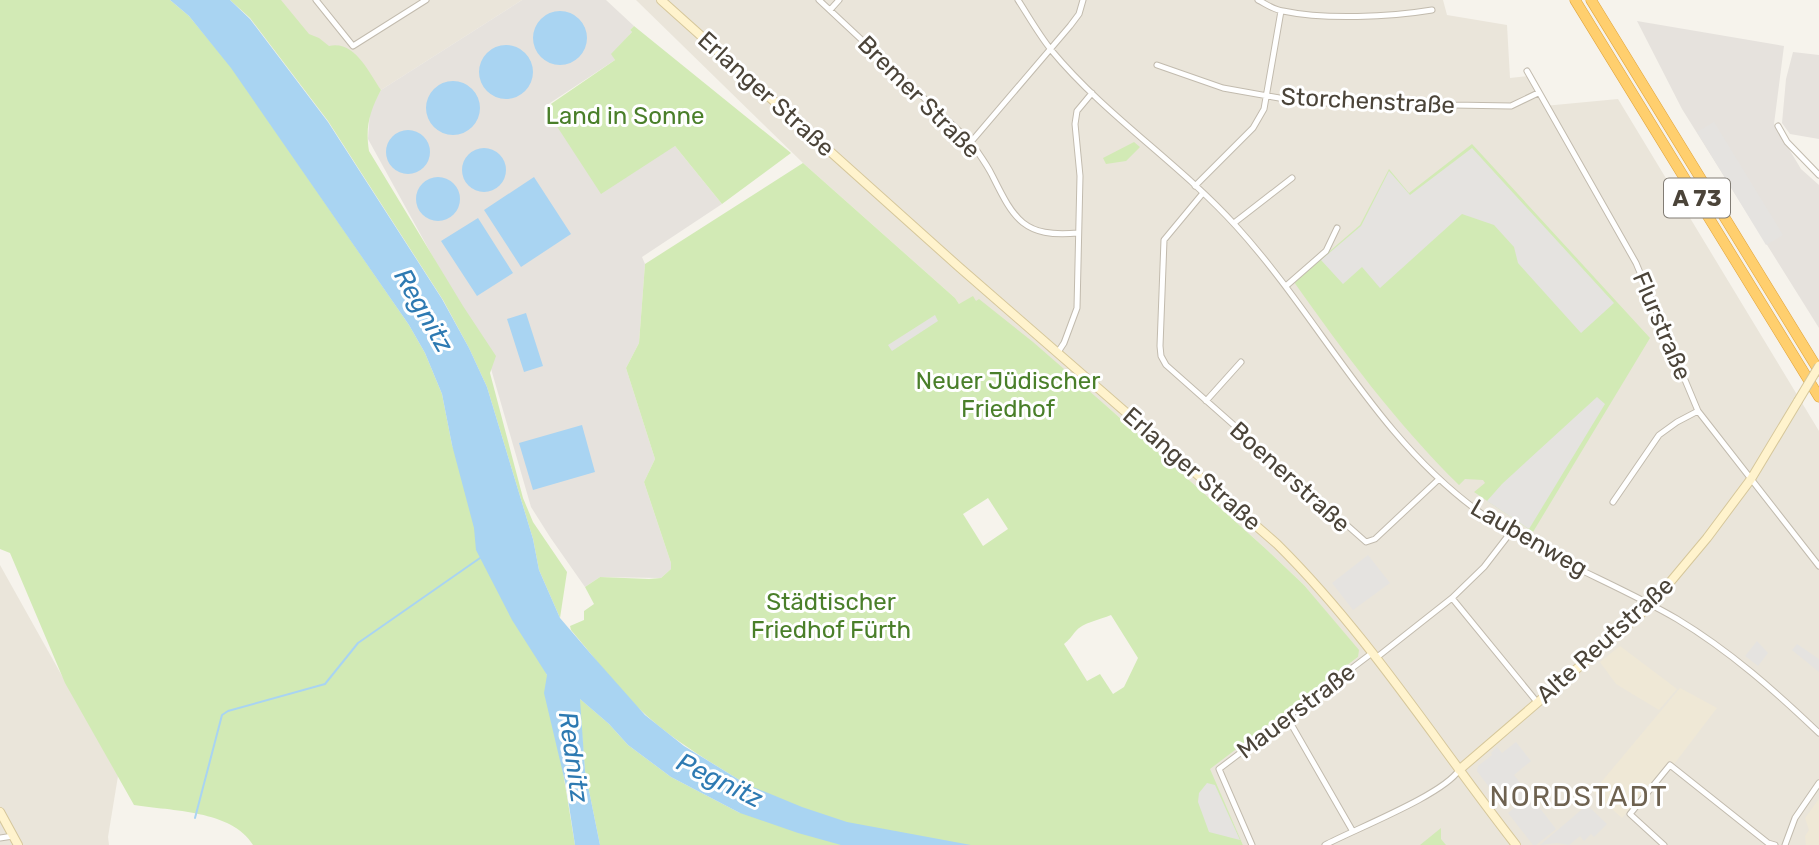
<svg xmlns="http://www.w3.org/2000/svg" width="1819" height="845" font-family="Rubik,sans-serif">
	<rect width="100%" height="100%" fill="#f6f3ec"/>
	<path fill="#eae5da" d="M271,0H522L381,90L303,34Z
		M636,0H1443L1447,15L1507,25L1510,78L1528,76L1544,106L1618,99L1819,431V845H1243L1209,769L1358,657V650L1304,585L1266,549L1111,410L976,301L959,304L955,298L803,163Z
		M0,565L118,776L108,837L109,845H0Z"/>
	<path fill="#e6e2dd" d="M522,0H606L634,26L630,30L632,32L612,54L615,60L547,105L675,146L722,204L642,257L645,264L639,343L626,368L655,459L644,482L671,563V569L661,578L600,577L585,587L550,537L531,507L487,355L368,139L370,111L381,90Z
		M1637,21L1784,46L1774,124L1801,169L1819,185V328L1682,109Z
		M1793,52L1819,55V139L1790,134L1782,123L1786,79Z"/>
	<path fill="#efe8d6" d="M1620,646L1677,689L1659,710L1616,684L1600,662Z
		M1680,688L1717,708L1674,764L1670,761L1622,818L1593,792Z
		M1819,799V845H1806L1805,836L1809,830L1805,818Z"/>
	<path fill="#d2eab5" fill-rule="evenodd" d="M0,0H170L189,16L232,68L409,325L425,353L442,394L452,445L547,675L575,845H253C232,810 171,811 134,805L65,683L10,553L0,549Z
		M230,0H281L309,34L319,38L329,46C355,40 369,73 381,90C370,111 365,126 369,151L463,306L496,356L490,373L523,498L533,522L567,572L560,618L539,570L533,539L487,387L469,348L443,300L328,121L250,18Z
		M634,26L791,153L722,204L675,146L601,194L545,108L615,60L611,54L632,32L630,30Z
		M1134,142L1140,147L1126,161L1106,164L1103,158Z
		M1472,144L1650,338L1533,532L1474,492L1485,483L1483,480L1465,479L1459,485C1395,422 1345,354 1294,282L1360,225L1389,169L1409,193Z
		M803,163L955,298L959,304L973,296L976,301L979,299L1033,342L1111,410L1266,549L1304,585L1359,650L1358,657L1210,769L1243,845H600L585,771L579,698L609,724L628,745L671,777L740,813L746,784C712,763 677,743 647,716C619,691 595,658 571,630L570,626L584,620V611L594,604L585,587L600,577L649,579L661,578L671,569V563L644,482L655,459L626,368L639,343L645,264ZM988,498L1008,529L983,546L963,514ZM1111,615L1138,658L1124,687L1113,694L1100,674L1087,681L1064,644C1069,640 1071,637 1075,632C1083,622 1100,620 1111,615Z
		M1441,828V839L1446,845H1420Z"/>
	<path fill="#e5e3e0" d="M1714,122L1783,235L1766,245L1697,132Z
		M1472,148L1614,303L1581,333L1518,263L1514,247L1494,225L1462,214L1380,288L1362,267L1343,284L1321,260L1361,226L1389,171L1410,195Z
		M935,315L938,321L892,351L888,345Z
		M1597,397L1605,404L1529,529L1487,501L1502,484Z
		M1368,555L1390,583L1353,610L1332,583Z
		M1757,641L1768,653L1758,666L1745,656Z
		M1797,644L1819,659V672L1792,650Z
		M1516,742L1531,761L1514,775L1556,829L1536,845H1533L1508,813L1519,804L1505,787L1494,794L1477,771L1478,766L1492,755L1491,753L1497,747L1502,753Z
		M1207,783L1215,785L1240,840L1209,832L1198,802L1199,793Z
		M1587,805L1607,824L1594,837L1591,834L1584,841L1580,836L1569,845L1557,843L1540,845Z"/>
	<path fill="#a9d4f2" d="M170,0H230L250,19L328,122L442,299L469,348L487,387L533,539L539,570L560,618L590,653L645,715L684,746L746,784L802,807L847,822L971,845H841L798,833L740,813L671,777L628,745L609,724L580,699L585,771L600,845H575L566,786L544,693L547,675L512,620L476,550L474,528L452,445L442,394L425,353L409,325L231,68L189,16Z
		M533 38a27 27 0 1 1 54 0a27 27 0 1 1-54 0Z
		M479 72a27 27 0 1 1 54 0a27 27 0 1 1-54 0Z
		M426 108a27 27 0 1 1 54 0a27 27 0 1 1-54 0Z
		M386 152a22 22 0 1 1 44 0a22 22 0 1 1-44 0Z
		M462 170a22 22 0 1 1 44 0a22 22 0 1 1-44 0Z
		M534,177L571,234L521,267L484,210Z
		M416 199a22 22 0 1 1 44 0a22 22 0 1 1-44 0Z
		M478,218L513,273L477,296L441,241Z
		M526,313L543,366L524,372L507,319Z
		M582,425L595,472L533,490L519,443Z"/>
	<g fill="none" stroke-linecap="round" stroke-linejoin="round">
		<path stroke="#a9d4f2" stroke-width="2" d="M195,818L222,715L228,711L325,684L358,643L480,558"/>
		<g stroke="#c2bbae" stroke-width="7">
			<path id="street" d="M316,0L353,46L426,0
				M819,0L971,142C978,153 986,163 992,175C1014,219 1023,238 1078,233
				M1018,0C1029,17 1039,35 1052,51C1106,116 1179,163 1236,226C1320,318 1375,436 1478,511C1539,556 1612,581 1677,619C1730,651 1775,691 1819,733
				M1258,0C1266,4 1274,10 1283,11C1325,20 1390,17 1432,10
				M830,10L839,0
				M1157,65L1223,88L1285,99L1325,103L1412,102L1453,105L1511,106L1538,93
				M1527,71L1636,263L1698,411L1819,566
				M1778,126L1787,142L1819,175
				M971,142L1070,26L1079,14L1083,0
				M1195,186L1253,128L1264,109L1281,11
				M1203,193L1164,240L1160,346L1161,356L1166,365L1366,542L1375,539L1439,479
				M1234,223L1292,178
				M1286,286L1326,251L1337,228
				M1058,352L1064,343L1077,308L1080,176L1075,124L1077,111L1092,93
				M1206,401L1241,362
				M1613,502L1659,435L1677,422L1698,411
				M1452,598L1537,702
				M1376,658L1452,598L1484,567L1511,532
				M1287,717L1352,830
				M0,838L13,836
				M1252,845L1219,769L1372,653
				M1325,845C1355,829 1443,795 1459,770
				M1664,845L1630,814L1670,765L1768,843L1775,845
				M1785,845L1795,818L1819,783"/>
		</g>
		<g stroke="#d6c79b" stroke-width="10">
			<path id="secondary" d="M661,0L959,267L1277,544C1368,634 1437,744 1516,845
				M1459,770L1651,605L1707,538L1751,479L1798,401
				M0,812L18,845"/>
		</g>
		<g stroke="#e0a43c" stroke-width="11">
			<path id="highway" d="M1575,0L1819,397
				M1591,0L1819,371"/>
		</g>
		<use href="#street" stroke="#fff" stroke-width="5"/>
		<use href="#secondary" stroke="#fff3cd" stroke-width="8"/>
		<use href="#highway" stroke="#ffcf6e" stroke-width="10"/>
		<g stroke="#d6c79b" stroke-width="10" stroke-linecap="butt">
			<path id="secondary-bridge" d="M1798,401L1819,366"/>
		</g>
		<use href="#secondary-bridge" stroke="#fff3cd" stroke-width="8"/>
	</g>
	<g text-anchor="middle" stroke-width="6" stroke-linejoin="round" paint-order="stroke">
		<rect fill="#fff" stroke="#817c74" stroke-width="2" x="1664" y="178.5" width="66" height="39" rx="5"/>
		<g font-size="23" font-weight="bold" fill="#4b4439">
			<text x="1697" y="206">A 73</text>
		</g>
		<g font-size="24" fill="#4b4439" stroke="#fff">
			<text transform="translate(766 94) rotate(42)" y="8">Erlanger Straße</text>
			<text transform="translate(919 97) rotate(45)" y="8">Bremer Straße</text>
			<text transform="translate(1368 101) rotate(3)" y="8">Storchenstraße</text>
			<text transform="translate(1662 326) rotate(67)" y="8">Flurstraße</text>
			<text transform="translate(1192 469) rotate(41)" y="8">Erlanger Straße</text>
			<text transform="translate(1290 477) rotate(42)" y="8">Boenerstraße</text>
			<text transform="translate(1529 538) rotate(30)" y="8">Laubenweg</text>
			<text transform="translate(1605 640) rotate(-42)" y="8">Alte Reutstraße</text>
			<text transform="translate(1296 711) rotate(-37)" y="8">Mauerstraße</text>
		</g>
		<g font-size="24" fill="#4a7f2a" stroke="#fff">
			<text x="625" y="124">Land in Sonne</text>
			<text x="1008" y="389">Neuer Jüdischer<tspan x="1008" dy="28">Friedhof</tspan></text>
			<text x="831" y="610">Städtischer<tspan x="831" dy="28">Friedhof Fürth</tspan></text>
		</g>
		<g font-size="26" font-style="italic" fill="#2e7ab2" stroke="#fff">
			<text transform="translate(424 310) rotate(60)" y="9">Regnitz</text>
			<text transform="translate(574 757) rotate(82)" y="9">Rednitz</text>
			<text transform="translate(720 780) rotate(26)" y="9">Pegnitz</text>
		</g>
		<g font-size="28" letter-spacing="2" fill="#6e6250" stroke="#fff">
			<text x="1579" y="806">NORDSTADT</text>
		</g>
	</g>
</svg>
